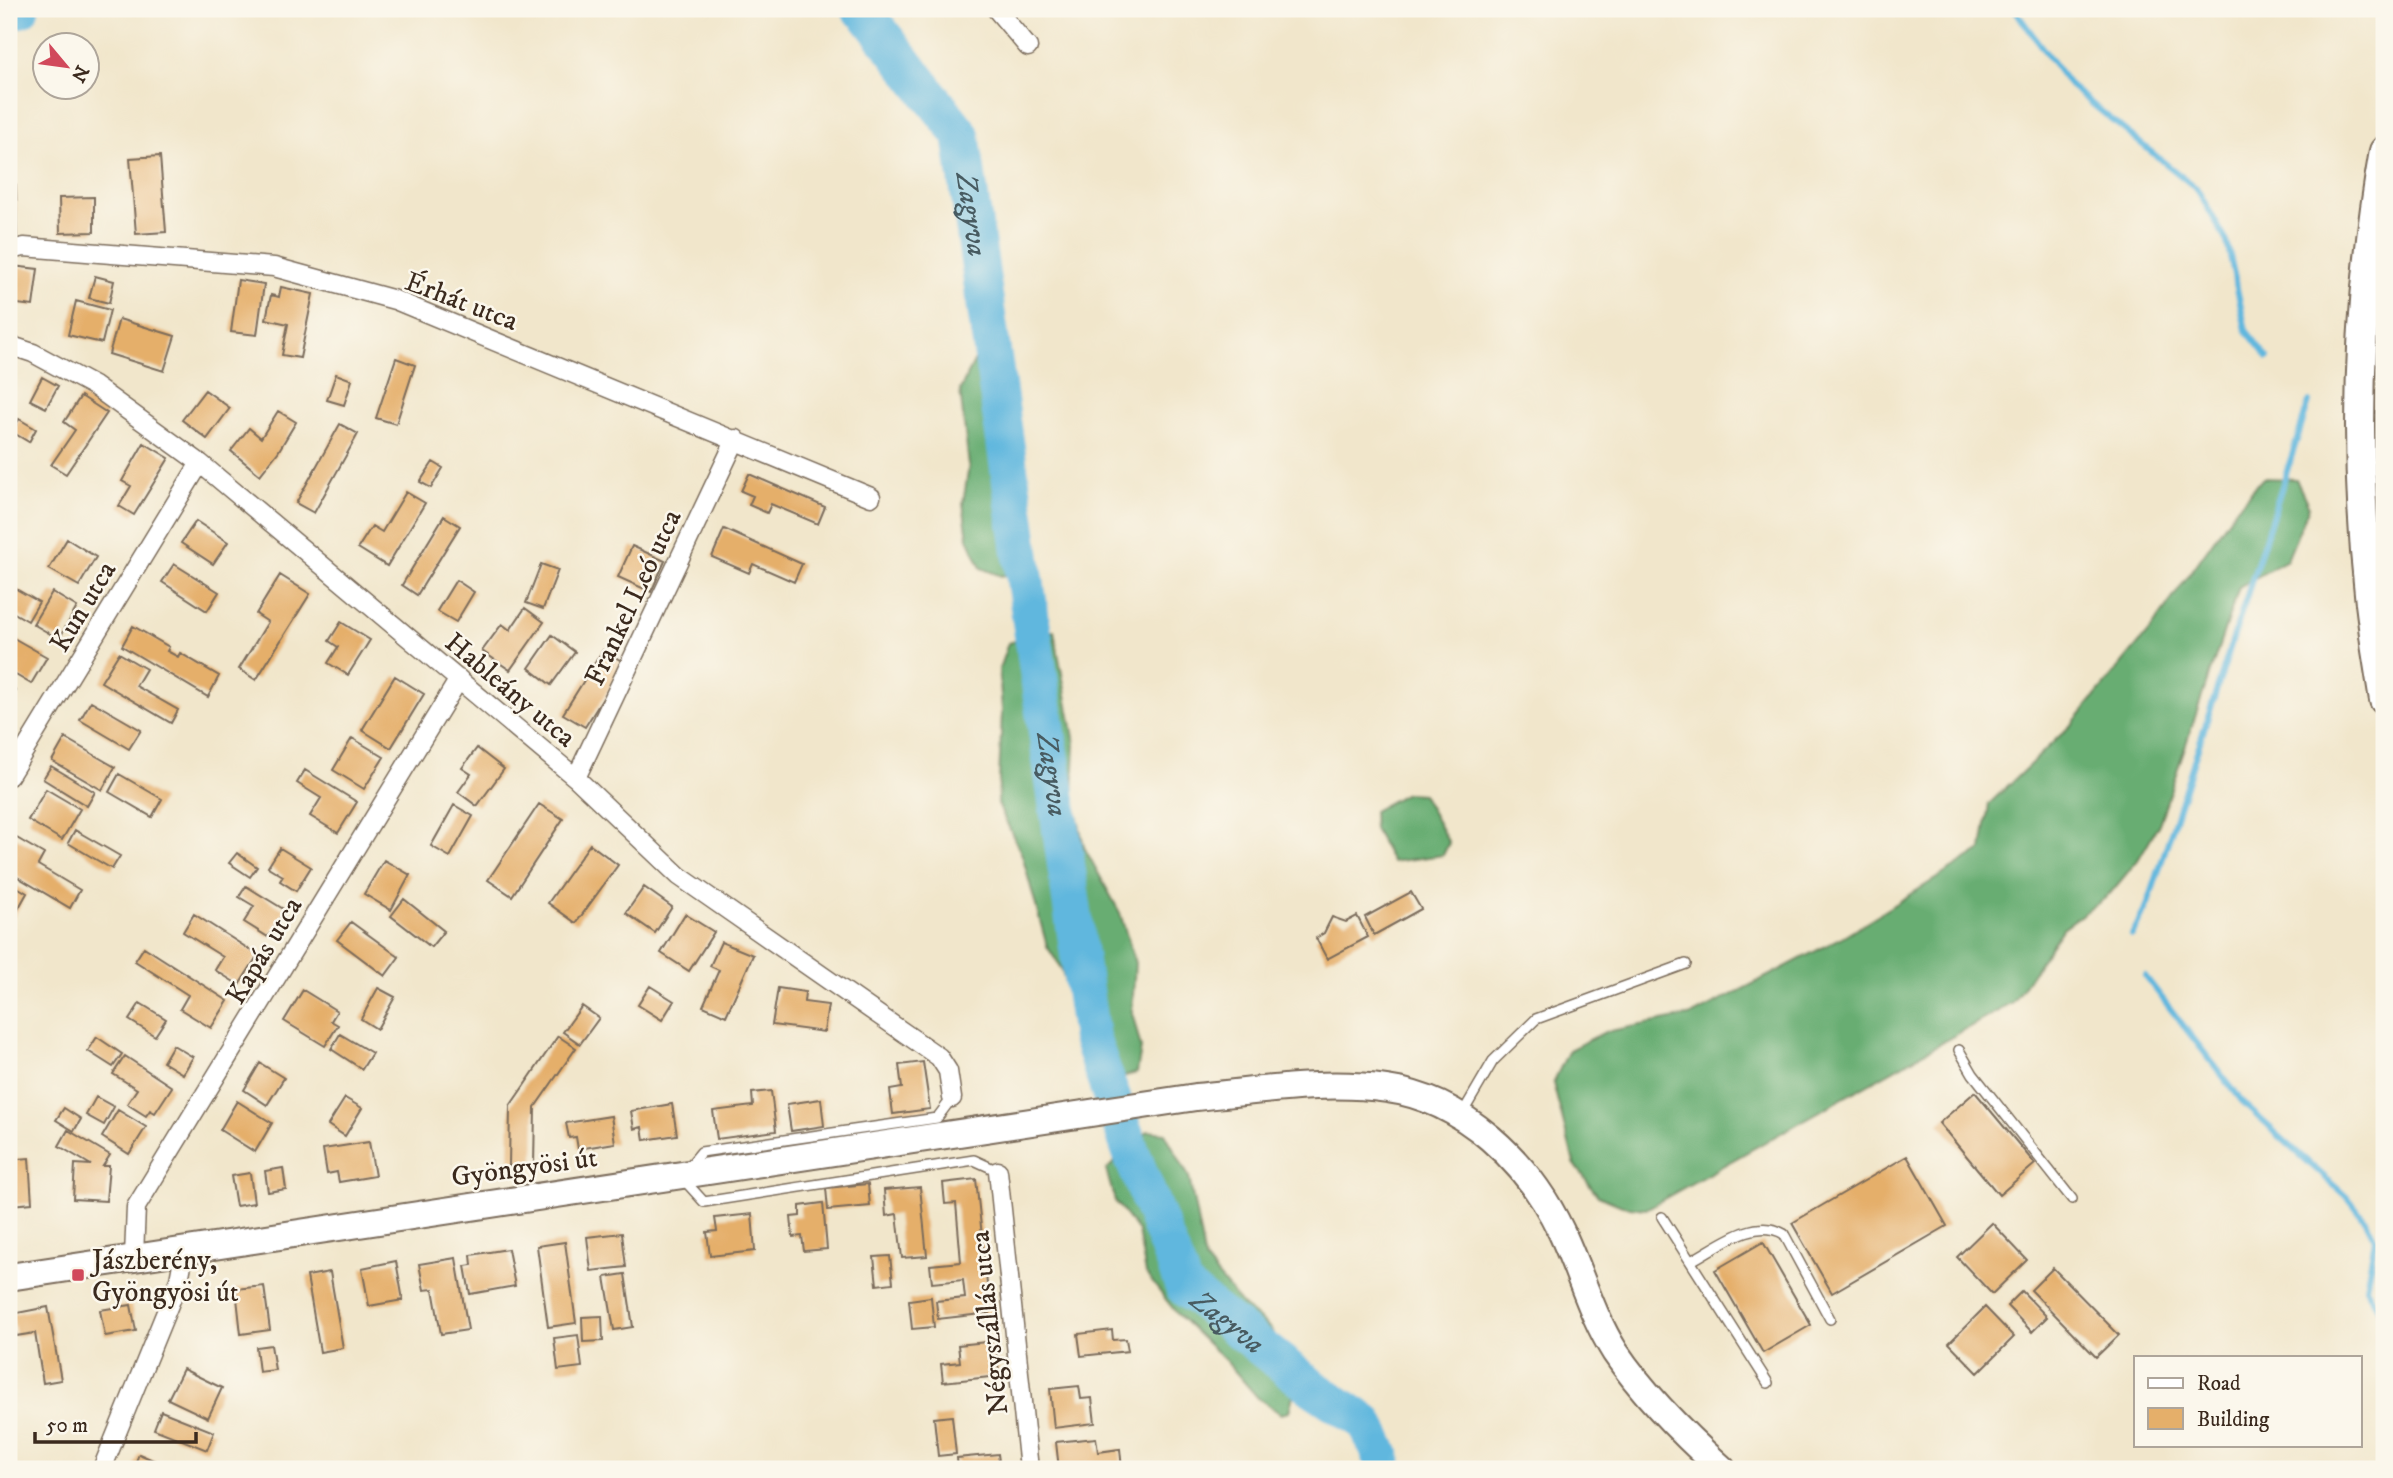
<svg xmlns="http://www.w3.org/2000/svg" width="2393" height="1478" font-family="'IM FELL DW Pica',serif">
	<rect width="100%" height="100%" fill="#fbf7ec"/>
	<filter id="ink" filterUnits="userSpaceOnUse"><feTurbulence type="fractalNoise" baseFrequency=".0143" numOctaves="2"/><feDisplacementMap in="SourceGraphic" scale="14" xChannelSelector="R" yChannelSelector="G"/><feConvolveMatrix kernelMatrix="1 2 1 2 8 2 1 2 1" color-interpolation-filters="sRGB"/></filter>
	<filter id="wash" filterUnits="userSpaceOnUse"><feTurbulence type="fractalNoise" baseFrequency=".00686" numOctaves="4" result="noise"/><feDisplacementMap in="SourceGraphic" scale="28" xChannelSelector="R" yChannelSelector="G"/><feGaussianBlur stdDeviation="1.57" result="paint"/><feColorMatrix in="noise" values="0 0 0 0 0 0 0 0 0 0 0 0 0 0 0 0 0 1.4 0 .05"/><feComposite in="paint" operator="in"/></filter>
	<g filter="url(#wash)">
		<rect width="100%" height="100%" fill="#f1e6cb"/>
		<path fill="#68ad72" stroke="#526c48" stroke-width="2" d="M976,358L1007,360L1037,568L1001,576L981,568L968,538L963,503L969,466L960,390Z
			M2263,478L2296,479L2309,507L2287,560L2239,587L2159,824L2138,860L2108,896L2063,928L2012,1003L1646,1209L1622,1206L1598,1196L1574,1163L1553,1083L1569,1050L1605,1032L1693,1015L1837,940L1982,850L1989,804L2072,724L2151,629L2237,507Z
			M1054,631L1075,743L1073,796L1084,847L1120,913L1135,963L1132,1012L1141,1048L1137,1073L1122,1077L1083,1052L1062,970L1047,946L1022,855L998,804L1002,710L999,669L1008,643Z
			M1406,793L1422,794L1449,843L1443,855L1392,862L1374,829L1373,811Z
			M1148,1131L1165,1133L1189,1177L1205,1260L1242,1305L1271,1329L1294,1391L1289,1412L1281,1414L1258,1398L1226,1361L1178,1315L1146,1274L1138,1232L1115,1201L1106,1170Z"/>
		<g fill="none" stroke-linecap="round" stroke-linejoin="round">
			<path stroke="#61b7de" stroke-width="6" d="M2014,9L2070,86L2197,189L2227,242L2246,330L2268,358
				M2132,935L2148,904L2309,402
				M2145,976L2245,1105L2350,1200L2366,1221L2375,1239L2366,1288L2384,1318"/>
			<g stroke="#61b7de" stroke-width="38">
				<path id="s1" d="M860,9L864,11L961,135L1091,1038L1132,1155L1184,1287L1313,1388L1366,1423L1382,1457L1384,1469"/>
				<path d="M9,12L20,9"/>
			</g>
		</g>
		<g id="blocks">
			<path fill="#e5af6a" d="M160,156L166,232L136,234L130,158Z
				M16,185L17,236H9V186Z
				M94,197V232L60,233L59,198Z
				M12,266L38,269L33,306L9,303Z
				M95,276L114,281L109,303L89,298Z
				M238,280L264,284L257,335L231,332Z
				M281,287L313,294L300,358L282,355L288,324L266,319L271,295L279,297Z
				M76,301L110,310L102,343L68,335Z
				M119,319L175,336L164,371L109,354Z
				M396,358L415,365L396,424L376,418Z
				M336,374L352,380L344,405L327,400Z
				M42,377L58,386L46,408L30,400Z
				M205,390L230,408L207,439L182,420Z
				M81,396L107,413L66,474L51,465L75,430L64,422Z
				M278,411L296,422L278,452L260,475L231,451L249,428L261,438Z
				M19,419L36,429L29,442L12,432Z
				M340,424L358,434L314,513L296,503Z
				M144,443L169,458L134,515L119,506L131,486L122,481Z
				M433,462L443,468L431,488L420,482Z
				M749,474L825,507L818,524L771,504L767,513L749,505L753,496L741,491Z
				M406,492L425,503L387,566L358,548L372,526L382,532Z
				M444,516L460,526L417,595L402,585Z
				M196,521L228,542L213,564L181,543Z
				M724,529L802,564L794,582L753,564L749,573L712,557Z
				M67,539L96,557L79,586L49,569Z
				M632,546L665,561L651,592L618,577Z
				M174,564L219,592L207,611L162,582Z
				M541,564L558,570L543,609L526,603Z
				M280,575L310,594L256,680L239,669L268,622L256,614Z
				M456,580L474,592L456,622L437,611Z
				M9,585L39,602L28,621L9,610Z
				M52,592L77,607L59,639L33,624Z
				M525,608L544,622L510,670L482,651L502,624L510,630Z
				M341,622L370,640L348,675L328,663L338,647L329,641Z
				M133,626L169,647L167,651L178,657L180,653L219,676L208,697L122,646Z
				M552,635L575,652L551,685L529,668Z
				M10,636L47,657L31,684L9,671Z
				M603,650L625,663L585,727L563,714Z
				M119,653L146,669L136,686L178,710L171,723L101,682Z
				M395,676L424,694L391,748L362,730Z
				M9,686L16,691L9,704Z
				M91,701L141,730L129,749L80,720Z
				M65,738L115,767L102,790L52,761Z
				M352,738L384,757L364,789L333,770Z
				M477,748L504,769L477,806L458,792L471,774L462,768Z
				M51,766L95,792L87,806L43,779Z
				M305,770L357,802L338,833L310,816L321,798L297,783Z
				M119,774L162,799L152,817L109,792Z
				M46,789L80,809L62,840L28,820Z
				M539,804L563,819L512,896L488,880Z
				M454,805L473,816L450,857L431,846Z
				M75,830L120,856L112,869L68,843Z
				M15,837L44,854L38,865L80,890L70,908L9,872V847Z
				M590,844L618,865L576,923L548,903Z
				M280,848L311,867L296,891L280,881L283,876L268,867Z
				M237,853L257,867L250,877L229,863Z
				M384,860L410,875L391,910L364,894Z
				M9,882L27,893L12,920L9,918Z
				M246,886L285,910L268,937L244,922L254,906L239,897Z
				M644,887L672,907L655,933L626,913Z
				M1411,892L1421,909L1374,935L1365,917Z
				M404,899L444,931L431,947L391,916Z
				M194,914L258,955L239,985L215,970L223,957L183,932Z
				M685,914L714,932L689,971L661,953Z
				M1357,916L1368,937L1327,959L1316,938L1324,933L1332,917L1346,922Z
				M351,922L399,957L385,976L337,940Z
				M721,942L753,955L726,1016L703,1006L719,970L710,966Z
				M144,947L228,1001L211,1028L180,1009L188,995L135,961Z
				M650,986L674,1001L662,1020L638,1005Z
				M378,988L395,997L377,1029L361,1019Z
				M778,988L805,992L804,1002L828,1005L824,1032L772,1025Z
				M303,990L337,1011L331,1021L338,1025L325,1046L284,1021Z
				M140,1003L166,1019L155,1036L129,1020Z
				M582,1006L599,1018L580,1044L563,1032Z
				M340,1034L372,1053L362,1069L331,1049Z
				M558,1036L576,1048L535,1107L534,1167L509,1166L510,1106Z
				M97,1037L122,1054L113,1067L88,1051Z
				M173,1045L193,1057L183,1074L163,1062Z
				M125,1056L172,1087L155,1113L150,1110L146,1116L127,1104L137,1089L113,1074Z
				M923,1062L930,1109L893,1114L890,1090L902,1088L899,1065Z
				M260,1063L284,1078L267,1105L244,1090Z
				M771,1091L776,1131L717,1139L713,1111L753,1106L752,1093Z
				M1975,1092L2035,1164L1999,1195L1939,1123Z
				M96,1097L114,1107L104,1125L86,1115Z
				M345,1098L362,1108L345,1136L328,1125Z
				M821,1099L824,1126L791,1131L787,1104Z
				M237,1101L272,1123L255,1152L220,1130Z
				M672,1104L677,1135L644,1140L642,1127L634,1129L631,1111Z
				M64,1108L81,1119L74,1131L56,1120Z
				M118,1110L146,1127L129,1154L102,1137Z
				M611,1116L615,1143L578,1149L576,1137L569,1138L566,1123Z
				M68,1130L110,1155L103,1166H109L106,1201L73,1199L75,1164L91,1165L59,1146Z
				M369,1142L375,1176L339,1182L337,1172L327,1174L323,1149Z
				M1907,1156L1947,1226L1832,1293L1792,1223Z
				M29,1158L32,1203L11,1205L9,1160Z
				M283,1168L286,1189L268,1192L265,1171Z
				M250,1173L254,1203L236,1206L231,1176Z
				M976,1179L990,1313L938,1319L936,1301L965,1298L963,1280L932,1283L930,1265L961,1262L956,1203L945,1204L943,1183Z
				M868,1184L870,1206L828,1210L826,1188Z
				M920,1187L927,1256L902,1258L897,1214L886,1216L884,1190Z
				M823,1203L827,1249L804,1251L802,1236L793,1237L791,1217L800,1216V1206Z
				M752,1214L755,1251L710,1256L707,1232L717,1231L715,1218Z
				M1992,1223L2027,1260L1992,1294L1957,1257Z
				M622,1233L626,1267L591,1271L587,1237Z
				M565,1242L576,1323L548,1327L537,1246Z
				M1763,1242L1811,1325L1763,1353L1715,1270Z
				M508,1249L515,1286L470,1294L465,1266L472,1265L471,1255Z
				M890,1256L893,1283L877,1285L874,1257Z
				M456,1258L468,1330L441,1334L433,1289L424,1290L419,1264Z
				M396,1261L403,1300L369,1306L362,1268Z
				M2053,1268L2119,1335L2096,1357L2031,1290Z
				M330,1272L343,1348L320,1352L307,1276Z
				M625,1274L633,1327L614,1330L605,1277Z
				M264,1286L270,1330L241,1334L236,1289Z
				M2022,1291L2047,1317L2032,1332L2007,1306Z
				M931,1297L934,1327L912,1329L909,1300Z
				M131,1305L136,1331L105,1336L100,1310Z
				M48,1307L61,1380L43,1383L35,1333L16,1336L12,1314Z
				M1985,1307L2014,1337L1978,1373L1949,1343Z
				M602,1316L603,1341L583,1342L582,1317Z
				M1112,1330L1113,1340L1126,1339L1128,1351L1081,1356L1078,1334Z
				M578,1335L582,1367L558,1370L554,1338Z
				M996,1341L999,1376L943,1382L941,1364L960,1362L958,1345Z
				M271,1345L275,1370L259,1372L256,1347Z
				M183,1369L222,1388L208,1418L168,1399Z
				M1079,1386L1081,1399L1092,1398L1095,1423L1054,1428L1050,1389Z
				M161,1411L214,1432L207,1450L154,1429Z
				M952,1416L956,1454L938,1456L934,1418Z
				M1096,1438L1098,1452L1120,1449L1122,1469H1059L1056,1442Z
				M139,1454L174,1469H133Z
				M998,1454L1000,1469H958L957,1458Z"/>
		</g>
	</g>
	<g filter="url(#ink)">
		<use href="#blocks" fill-opacity="0" stroke="#7b6c5b" stroke-width="2"/>
		<g fill="none" stroke-linecap="round" stroke-linejoin="round">
			<g stroke="#7b6c5b" stroke-width="12">
				<path id="lane" d="M1959,1050L1973,1074L2072,1199
					M1462,1114L1493,1061L1536,1019L1686,964
					M687,1169L701,1152L937,1118L952,1098
					M684,1180L704,1202L974,1160L998,1171
					M1662,1217L1768,1383
					M1691,1261C1718,1247 1754,1216 1784,1234L1830,1319"/>
			</g>
			<g stroke="#7b6c5b" stroke-width="21">
				<path id="street" d="M996,9L1028,47
					M9,250L24,247L274,267L395,300L871,497
					M9,345L33,353L94,386L200,463L576,778L679,876L939,1057L948,1071L952,1098
					M9,776L200,463
					M576,778L736,439
					M998,1171L1029,1469
					M134,1256L136,1207L459,679
					M102,1469L179,1280L185,1249"/>
			</g>
			<g stroke="#7b6c5b" stroke-width="30">
				<path id="secondary" d="M9,1277L1196,1097C1259,1091 1324,1080 1387,1089C1463,1099 1529,1163 1561,1231C1580,1271 1591,1314 1615,1352C1644,1395 1683,1434 1722,1469"/>
			</g>
			<g stroke="#7b6c5b" stroke-width="32">
				<path id="primary" d="M2384,151C2352,332 2352,519 2384,700"/>
			</g>
			<use href="#lane" stroke="#fff" stroke-width="9"/>
			<use href="#street" stroke="#fff" stroke-width="18"/>
			<use href="#secondary" stroke="#fff" stroke-width="26"/>
			<use href="#primary" stroke="#fff" stroke-width="28"/>
		</g>
	</g>
	<rect fill="#d1495b" stroke="#fbf7ec" stroke-width="2.5" x="71" y="1268" width="14" height="14" rx="3.5"/>
	<g text-anchor="middle" stroke-width="5" stroke-linejoin="round" paint-order="stroke">
		<g font-size="28" fill="#3b2a1e" stroke="#fbf7ec">
			<text transform="translate(462 300) rotate(21)" y="10">Érhát utca</text>
			<text transform="translate(632 597) rotate(-65)" y="10">Frankel Leó utca</text>
			<text transform="translate(82 606) rotate(-59)" y="10">Kun utca</text>
			<text transform="translate(511 689) rotate(40)" y="10">Hableány utca</text>
			<text transform="translate(263 950) rotate(-59)" y="10">Kapás utca</text>
			<text transform="translate(524 1166) rotate(-8)" y="10">Gyöngyösi út</text>
			<text transform="translate(988 1323) rotate(-96)" y="10">Négyszállás utca</text>
		</g>
		<g font-size="28" fill="#3b2a1e" stroke="#fbf7ec" text-anchor="start">
			<text x="92" y="1269">Jászberény,<tspan x="92" dy="32">Gyöngyösi út</tspan></text>
		</g>
		<g font-size="30" font-style="italic" fill="#485b61" stroke="#fbf7ec">
			<text dy="10" stroke="none"><textPath href="#s1" startOffset="242">Zagyva</textPath></text>
			<text dy="10" stroke="none"><textPath href="#s1" startOffset="808">Zagyva</textPath></text>
			<text dy="10" stroke="none"><textPath href="#s1" startOffset="1396">Zagyva</textPath></text>
		</g>
	</g>
	<rect width="2393" height="1478" fill="none" stroke="#fbf7ec" stroke-width="35"/>
	<rect x="2134" y="1356" width="228" height="91" fill="#fbf7ec" stroke="#aea59a" stroke-width="2"/>
	<rect x="2148" y="1378" width="35" height="10" fill="#ffffff" stroke="#aea59a" stroke-width="2"/>
	<text x="2197" y="1390" font-size="21" fill="#3b2a1e">Road</text>
	<rect x="2148" y="1408" width="35" height="21" fill="#e5af6a" stroke="#aea59a" stroke-width="2"/>
	<text x="2197" y="1426" font-size="21" fill="#3b2a1e">Building</text>
	<g transform="translate(66 66) rotate(119)"><circle r="33" fill="#fbf7ec" stroke="#aea59a" stroke-width="2"/>
	<path d="M0-5L12 26L0 18L-12 26Z" fill="#d1495b"/>
	<text y="-10" font-size="19" font-weight="bold" text-anchor="middle" fill="#3b2a1e">N</text>
	</g>
	<path d="M35 1432v10h161v-10" fill="none" stroke="#3b2a1e" stroke-width="3.5"/>
	<text x="46" y="1432" font-size="21" fill="#3b2a1e" stroke="#fbf7ec" stroke-width="5" paint-order="stroke">50 m</text>
</svg>
